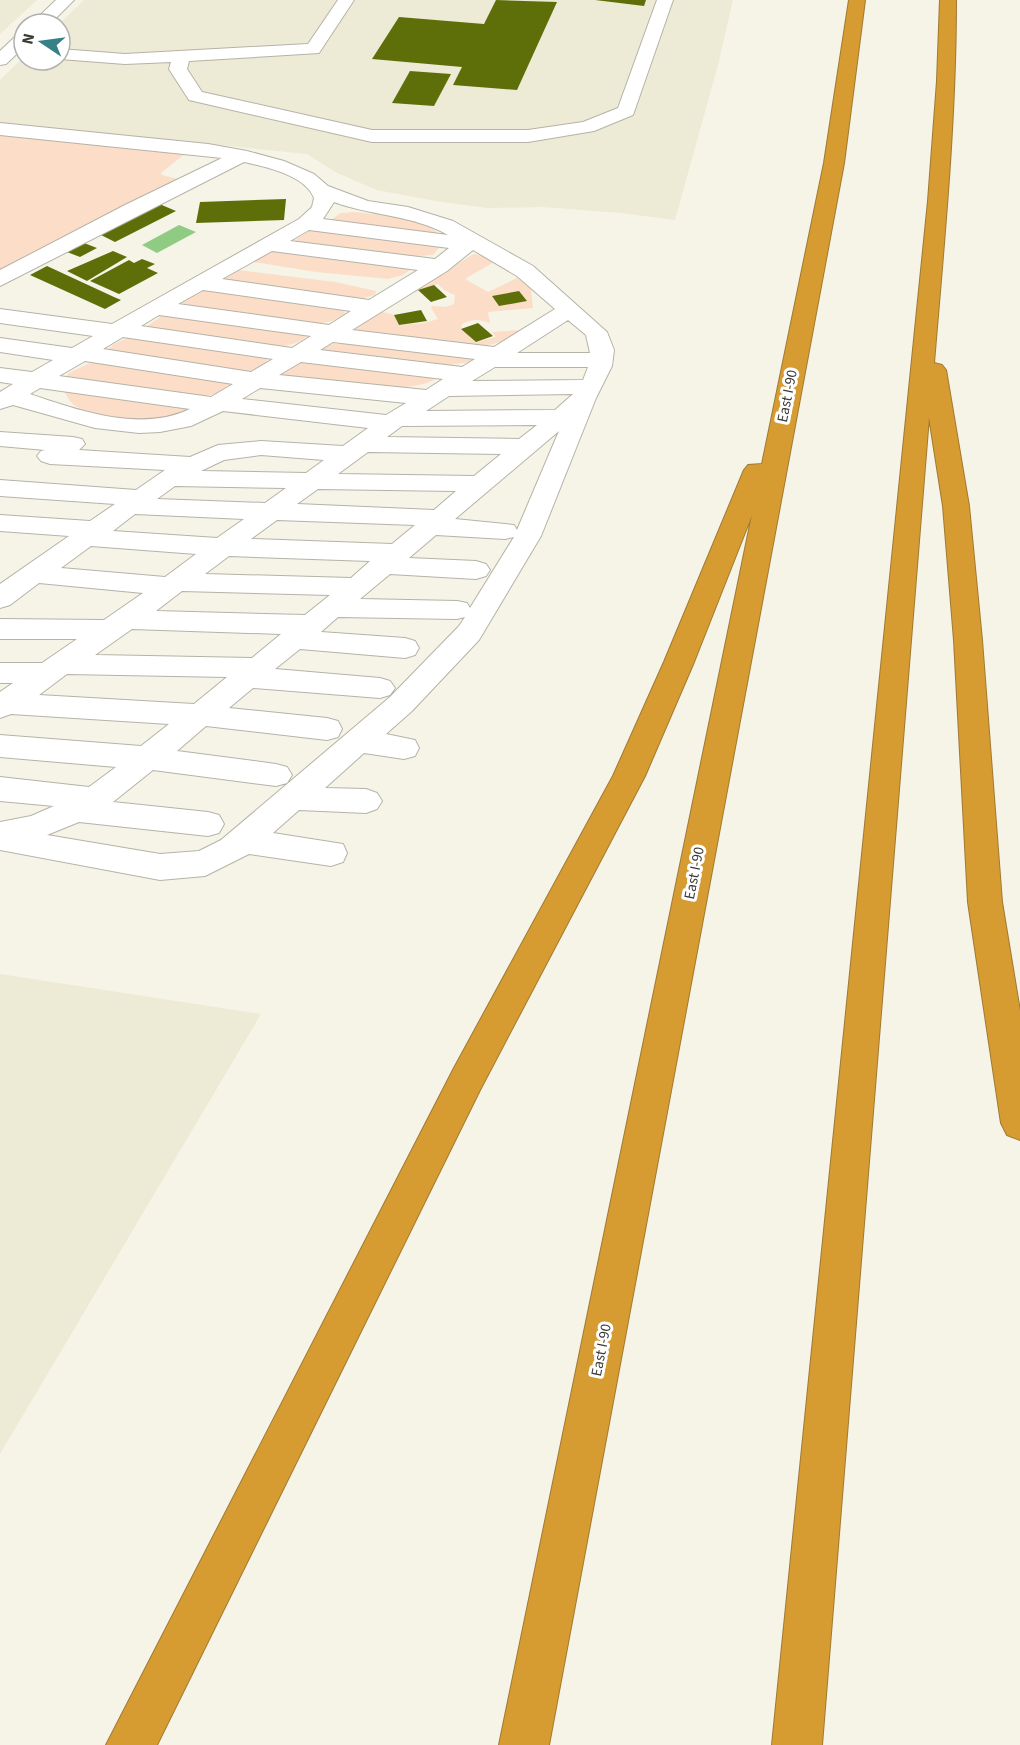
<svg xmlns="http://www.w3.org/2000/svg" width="1020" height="1745" font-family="'Source Sans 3',sans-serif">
	<rect width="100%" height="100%" fill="#f6f4e7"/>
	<path fill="#edead5" d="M0,0H37L0,34Z
		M84,0H733L718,65L675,220L621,213L543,207L487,208L435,201L377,190L337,173L307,154L0,123V80L24,57V60H60L59,24Z
		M0,974L261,1014L0,1454Z"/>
	<path fill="#fcddc8" d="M0,133L186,153L161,173L162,175L182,180L0,273Z
		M354,212C377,215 424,216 439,234L329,221L341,213Z
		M311,230L441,245L433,255L407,257L298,242L295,240Z
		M279,251L399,267L410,270L403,275L388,279L316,272L254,262V260L270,252Z
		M474,254L487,257L494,262L465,279L488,292L517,278L531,289L533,308L488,312L490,323C479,319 472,319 462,324L461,329L476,342L496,337L492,332L520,330C507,342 495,345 477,346L353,331L380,311L394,315L399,325L424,323L438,319L431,308L432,306L446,307L454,304L455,295L444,290L438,284L415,292L411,291Z
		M239,270L335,282L376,291L375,295L355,300L221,281Z
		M203,290L341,309L346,314L332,321L317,324L183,305V300Z
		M163,315L301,331L307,336C297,346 283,346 270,346L146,327Z
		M127,338L157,340L269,356C266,367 254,370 245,374L104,353L114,344Z
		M335,344H364L474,358L470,362L449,365L325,352L321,348L326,345Z
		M94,361L233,382L216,394L204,396L66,377L69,373Z
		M304,361L436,377L437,378C406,399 316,380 279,375Z
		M64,390L185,407L188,409C174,427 92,418 74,405C69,401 66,395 64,390Z"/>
	<path fill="#90cb83" d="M179,225L196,232L157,253L142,245Z"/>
	<path fill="#5e6f09" d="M496,0L557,2L517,90L453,85L462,67L372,59L399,17L484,24Z
		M595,0H646L644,6Z
		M410,71L451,74L434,106L392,103Z
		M286,199L284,220L196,223L200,202Z
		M157,203L176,211L115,242L97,233Z
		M84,243L97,248L80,257L67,252Z
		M113,251L127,257L87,281L67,271Z
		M142,259L155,264L147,268L158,273L119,294L90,281L129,260L134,263Z
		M47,266L114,297L121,300L105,309L30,275Z
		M434,285L447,297L431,302L418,290Z
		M519,291L527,301L499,306L492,296Z
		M421,310L427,321L399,325L394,315Z
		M478,323L493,336L476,342L461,329Z"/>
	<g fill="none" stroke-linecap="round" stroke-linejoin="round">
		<g stroke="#b5b3a7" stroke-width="2">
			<path id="minor" d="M56,0H74L50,24H31Z
				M338,0H354L319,53L189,61L187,69L202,92L372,130H528L583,122L618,108L657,0H673L633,115L594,131L528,142H372L189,100L169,69L171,62L125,64L60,59V49L125,54L308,44Z
				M24,33V47L6,64L0,65V51L18,34Z
				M0,123L208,144L247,151L284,161L314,174L328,186L368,201L408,207L453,221L533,266L607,332L614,350L612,366L596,398L541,536L479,640L412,711L386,734L415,740L419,748L415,756L404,759L364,753L325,788L366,789L377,793L382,801L377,809L366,813L299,810L273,833L343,844L347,853L343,862L331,866L249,854L205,876L160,880L0,850V822L31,816L54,806L0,801V777L89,787L116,767L0,757V735L141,746L169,724L11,714L0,718V692L13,683H0V663H42L77,639H0V619L104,620L143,593L39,583L10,605L0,608V584L69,536L0,531V515L90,521L115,504L0,496V480L136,490L165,470L50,464L41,461L37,456L41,451L45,450L0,446V432L73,437L82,439L85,444L79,450L190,457L218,445L261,441L343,446L368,428L223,411L191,426L160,432L139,433L95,428L13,405L0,409V392L13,384L0,382V368L32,372L53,360L0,352V338L72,348L93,336L0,323V309L112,324L299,219L312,207L314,198C305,175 266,167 244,162L0,286V270L125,205L222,158L0,135ZM334,202C371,216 414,215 448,235L323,219ZM309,230L449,248L435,259L290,241ZM473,250L517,276L555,309L494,347L352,330L447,271ZM272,251L418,270L369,300L222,279ZM203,290L351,311L329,325L178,304ZM159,315L311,336L292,348L141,326ZM568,320L586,335L590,353H517ZM123,337L273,359L251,372L103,349ZM333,342L475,359L462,367L320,350ZM85,361L233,384L211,397L59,376ZM301,362L443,379L426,390L279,375ZM495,367H588L583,380L472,381ZM40,388L190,409C141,433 77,410 30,394ZM260,388L406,403L386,415L242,399ZM573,394L555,410L426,411L449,396ZM537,425L519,439L387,437L402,426ZM559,431L517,530L514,525L455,519ZM368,452L501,454L474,476L338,474ZM261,455L324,460L306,473L201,471L224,460ZM175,486L286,488L265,503L157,499ZM318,489L456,491L434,510L297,504ZM135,514L244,519L217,538L113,531ZM277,520L415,525L392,544L251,539ZM436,535L505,539L514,537L470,608L467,603L457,601L360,599L390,574L476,579L486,576L490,570L486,564L476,561L409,558ZM91,546L196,554L165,577L61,568ZM229,556L370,561L351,578L205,574ZM182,591L330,595L305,615L156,611ZM338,617L457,619L465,617L459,626L390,697L221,840L199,851L160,854L47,835L79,822L208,836L219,833L224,824L219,815L208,812L113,802L153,770L276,786L287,783L292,775L287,767L276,764L177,751L206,726L327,740L338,737L342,729L338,721L327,718L229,708L253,688L380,698L390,695L395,688L390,681L380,678L275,669L300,649L405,658L415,655L419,648L415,641L405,638L321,632ZM132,629L281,634L252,658L95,655ZM67,674L227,677L194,704L39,695Z"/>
		</g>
		<g stroke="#a07a33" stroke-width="2">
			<path id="highway" d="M849,0H865L844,163L549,1745H499L752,515L694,662L645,776L480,1090L157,1745H106L454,1068L613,776L664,662L744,470L748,465L762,464L824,163Z
				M940,0H956C956,122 944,242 934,363L942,365L946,370L969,506L982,640L1002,902L1020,1011V1140L1007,1135L1001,1123L968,902L954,640L943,506L929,417L822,1745H772L928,201L937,81Z"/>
		</g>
		<use href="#minor" fill="#fff" fill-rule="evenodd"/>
		<use href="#highway" fill="#d69c32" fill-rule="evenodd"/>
	</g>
	<g text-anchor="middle" stroke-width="6" stroke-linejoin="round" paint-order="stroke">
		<g font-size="15" fill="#3c3b36" stroke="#fff">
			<text transform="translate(787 396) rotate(-79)" y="5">East I-90</text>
			<text transform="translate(694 873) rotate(-79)" y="5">East I-90</text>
			<text transform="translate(601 1350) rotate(-79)" y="5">East I-90</text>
		</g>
	</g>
	<g transform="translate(42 42) rotate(283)"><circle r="28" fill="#ffffff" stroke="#b1b1af" stroke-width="1.5"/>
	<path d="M0-4.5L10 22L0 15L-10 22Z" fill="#378085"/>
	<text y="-9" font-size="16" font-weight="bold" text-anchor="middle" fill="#3c3b36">N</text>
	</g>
</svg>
